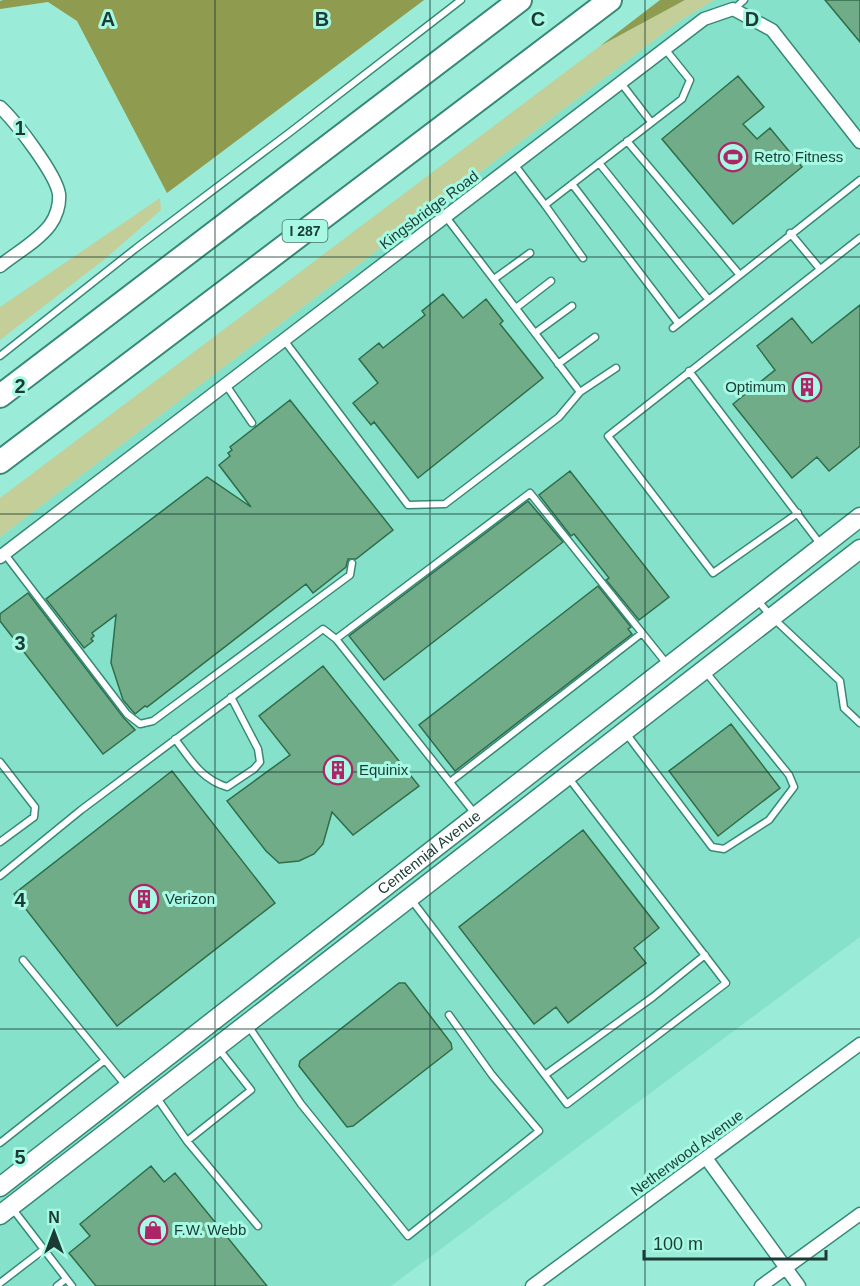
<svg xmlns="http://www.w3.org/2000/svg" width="860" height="1286" font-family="Helvetica,sans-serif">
	<rect width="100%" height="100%" fill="#9aebd7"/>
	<path fill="#86e1cb" d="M714,0H860V937L391,1286H0V537L678,22Z"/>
	<path fill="#c4ce98" d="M685,0H714L678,22L0,537V498L600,46Z
		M160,198L161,210L106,258L0,340V307Z"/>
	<path fill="#8f9b4e" d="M3,0H424L167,193L77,21L48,2L0,9V1Z
		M660,0H685L600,46Z"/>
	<path fill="#6fac87" stroke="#306d4a" stroke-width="1.5" d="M825,0H860V42Z
		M738,76L764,107L743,124L757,139L770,128L802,167L733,224L662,139Z
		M443,294L463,318L486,299L503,321L500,324L543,378L418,478L374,422L371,425L353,403L378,383L359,359L379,343L383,348L425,315L422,311Z
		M860,305V446L829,471L817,457L792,478L733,404L775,370L757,346L792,318L812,343Z
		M290,400L393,530L356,559H348L346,567L313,593L306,584L147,707L145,706L135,714L123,700L111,663L116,615L92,633L94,636L91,639L93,641L84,648L46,599L207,477L251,507L219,465L230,456L228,453L232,450L230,447Z
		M570,471L669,597L639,620L606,580L609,578L574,534L571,536L539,495Z
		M528,501L563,542L384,680L349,636Z
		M598,586L631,627L628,629L632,634L455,771L419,725Z
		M28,593L123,717L135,730L103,754L0,621V614Z
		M323,666L419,786L353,835L332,812L323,844L314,854L299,861L279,863L266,851L227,801L290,755L259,716Z
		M731,724L780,788L718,836L669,771Z
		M172,771L275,903L117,1026L14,894Z
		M583,830L659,928L634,948L646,963L568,1023L556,1007L534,1024L459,927Z
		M399,983H405L451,1043L452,1049L353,1126L347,1127L299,1066L300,1061Z
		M151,1166L164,1182L175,1173L267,1286H96L69,1253L90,1236L80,1224Z"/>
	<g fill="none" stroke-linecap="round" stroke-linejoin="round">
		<g stroke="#368977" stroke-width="9">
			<path id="service" d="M734,9L744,0
				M621,83L651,122
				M627,141L739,274
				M599,163L708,299
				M514,164L545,205L682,99L690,80L665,49
				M572,184L678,323
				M545,205L583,258
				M790,233L820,269
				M494,279L530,253
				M516,308L551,281
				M673,328L860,180
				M535,333L572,306
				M284,340L408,505L445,504L559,417L580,392L446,217
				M0,356L135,249L289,133L461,0
				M558,364L595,337
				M689,371L821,545
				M226,385L252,423
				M580,392L616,368
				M798,513L713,573L608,436L860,238
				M4,553L127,714L140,724L153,721L350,575L352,563
				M758,601L772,617L840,681L844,708L860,723
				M336,639L530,493L667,664
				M625,732L712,847L724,849L769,820L794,787L789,775L705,671
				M175,739C191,760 201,779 227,787L254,769L260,762L258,749L231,697
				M0,762L35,807L34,817L0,842
				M450,782L642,633
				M0,876L81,810L323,629L336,639L476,815
				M410,898L567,1104L726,983L568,777
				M23,960L127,1087
				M249,1027L301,1104L408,1236L539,1131L492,1075L449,1015
				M545,1075L653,997L705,955
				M157,1098L187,1141L251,1090L218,1048
				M187,1141L258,1226
				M0,1143L105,1060
				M12,1208L72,1286
				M0,1283L43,1250
				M57,1286L66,1279"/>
		</g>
		<g stroke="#368977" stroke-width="15">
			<path id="minor" d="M0,107C16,122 56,174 59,194C60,205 56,217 50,225C38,241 16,253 0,266
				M0,557L704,19L733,9L772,30L860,142
				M706,1158L799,1286
				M532,1286L860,1044
				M761,1286L860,1214"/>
		</g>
		<g stroke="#368977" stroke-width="21">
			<g id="secondary">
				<path id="s1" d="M0,1187L860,517"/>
				<path d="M0,1215L860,549"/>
			</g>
		</g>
		<g stroke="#368977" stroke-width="26">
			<path id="motorway" d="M0,396L520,0
				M0,462L610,0"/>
		</g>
		<use href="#service" stroke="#fff" stroke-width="6"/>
		<use href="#minor" stroke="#fff" stroke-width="12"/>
		<use href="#secondary" stroke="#fff" stroke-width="18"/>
		<use href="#motorway" stroke="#fff" stroke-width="22"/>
	</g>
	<path fill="none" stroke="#1a3c34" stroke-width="1.5" stroke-opacity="0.55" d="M215,0V1286M430,0V1286M645,0V1286M0,257H860M0,514H860M0,772H860M0,1029H860"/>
	<defs>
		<g id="stadium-ring" transform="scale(1.5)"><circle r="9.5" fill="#a7f9e4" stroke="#ae2567" stroke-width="1.5"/><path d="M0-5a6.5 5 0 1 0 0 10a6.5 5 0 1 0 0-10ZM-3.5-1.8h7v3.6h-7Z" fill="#ae2567"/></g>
		<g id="building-ring" transform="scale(1.5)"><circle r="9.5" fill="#a7f9e4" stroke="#ae2567" stroke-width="1.5"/><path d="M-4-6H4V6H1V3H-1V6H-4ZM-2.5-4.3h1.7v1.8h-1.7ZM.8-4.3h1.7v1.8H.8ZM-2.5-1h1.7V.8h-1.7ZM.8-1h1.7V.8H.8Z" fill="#ae2567"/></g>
		<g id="shop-ring" transform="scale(1.5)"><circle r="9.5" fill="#a7f9e4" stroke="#ae2567" stroke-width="1.5"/><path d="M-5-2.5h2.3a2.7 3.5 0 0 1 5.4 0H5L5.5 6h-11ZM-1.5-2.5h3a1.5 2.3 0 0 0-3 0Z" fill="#ae2567"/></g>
	</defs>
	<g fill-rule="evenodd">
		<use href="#stadium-ring" x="733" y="157"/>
		<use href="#building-ring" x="807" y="387"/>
		<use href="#building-ring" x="338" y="770"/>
		<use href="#building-ring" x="144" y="899"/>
		<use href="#shop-ring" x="153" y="1230"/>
	</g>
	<g text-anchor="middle" stroke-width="6" stroke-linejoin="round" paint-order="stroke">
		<rect fill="#a7f9e4" stroke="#447569" stroke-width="1.5" x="282.5" y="220" width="45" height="22" rx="4.5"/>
		<g font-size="14" font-weight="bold" fill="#1a3c34">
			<text x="305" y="236">I 287</text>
		</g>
		<g font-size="15" fill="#1a3c34" stroke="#a7f9e4" text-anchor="start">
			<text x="754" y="162">Retro Fitness</text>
			<text x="786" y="392" text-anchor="end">Optimum</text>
			<text x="359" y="775">Equinix</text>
			<text x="165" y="904">Verizon</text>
			<text x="174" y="1235">F.W. Webb</text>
		</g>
		<g font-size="15" fill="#1a3c34" stroke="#a7f9e4">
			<text transform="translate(429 210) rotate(-37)" y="5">Kingsbridge Road</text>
			<text dy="5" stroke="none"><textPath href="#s1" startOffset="544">Centennial Avenue</textPath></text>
			<text transform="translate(687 1153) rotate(-36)" y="5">Netherwood Avenue</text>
		</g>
	</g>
	<g font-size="20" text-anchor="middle" font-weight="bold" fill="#1a3c34" stroke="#a7f9e4" stroke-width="6" stroke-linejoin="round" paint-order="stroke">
		<text x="108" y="26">A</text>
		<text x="322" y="26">B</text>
		<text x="538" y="26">C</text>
		<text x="752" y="26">D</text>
		<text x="20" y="135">1</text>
		<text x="20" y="393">2</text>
		<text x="20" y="650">3</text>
		<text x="20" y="907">4</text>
		<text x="20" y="1164">5</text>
	</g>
	<g transform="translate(54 1232)" stroke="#a7f9e4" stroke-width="4.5" paint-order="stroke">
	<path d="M0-4.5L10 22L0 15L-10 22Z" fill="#1a3c34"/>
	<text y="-9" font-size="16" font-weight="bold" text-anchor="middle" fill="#1a3c34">N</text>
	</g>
	<path d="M644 1250v9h182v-9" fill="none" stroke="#1a3c34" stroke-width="3"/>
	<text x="653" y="1250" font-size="18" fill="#1a3c34" stroke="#a7f9e4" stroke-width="4.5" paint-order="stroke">100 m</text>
</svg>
